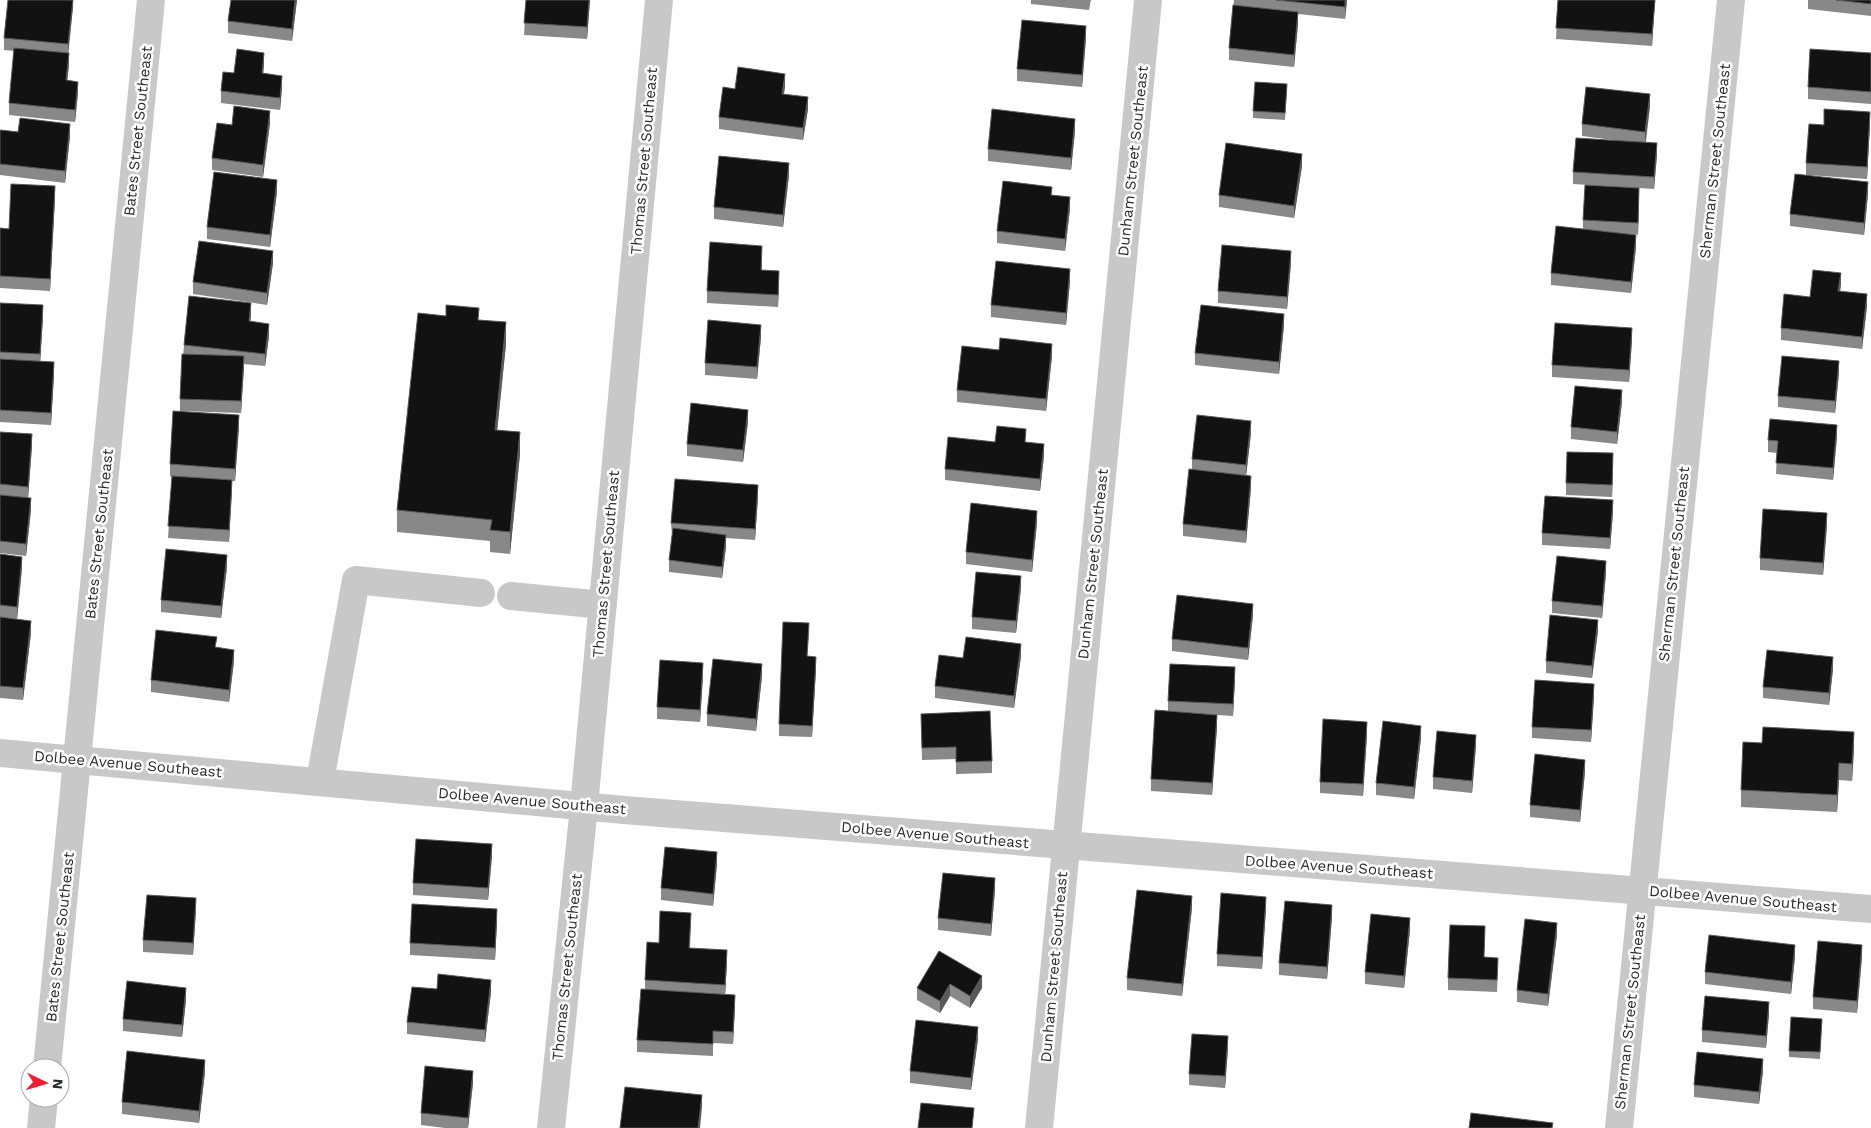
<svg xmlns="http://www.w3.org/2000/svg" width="1871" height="1128" font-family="'Work Sans',sans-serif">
	<rect width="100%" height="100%" fill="#fff"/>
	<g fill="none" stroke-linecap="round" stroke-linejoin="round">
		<path stroke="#c8c8c8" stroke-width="28" d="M511,596L603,605
			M0,753L624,810L1871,909
			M320,781L356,580L481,593
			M47,1068L151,0
			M41,1128L44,1098
			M551,1128L584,806L659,0
			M1039,1128L1148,0
			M1619,1128L1731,0"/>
	</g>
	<path fill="#888" d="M73,0V7L68,53L69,65L67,80L78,93L75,122L9,115V103L14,51L4,50V38Z
		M231,0H297L292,41L228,33V21Z
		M526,0H590L587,39L524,35Z
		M1031,0H1091L1089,10L1031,4Z
		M1234,0H1347L1345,19L1298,14V24L1294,67L1229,60V48Z
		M1558,0H1655L1652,46L1556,39Z
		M1808,0H1871V16L1808,9Z
		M1086,38L1082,87L1017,81V69Z
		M1871,53V104L1808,99V87Z
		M264,65L263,73L282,88L280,110L221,103V91L234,73Z
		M785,86L784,94L808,109L803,140L719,129V117L735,89Z
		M1287,90L1285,120L1253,118V111Z
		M1650,106L1646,142L1657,155L1654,189L1573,184V172L1613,140L1582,136V124Z
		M270,123L263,177L212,170V158L232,125Z
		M1870,124L1867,179L1807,175L1868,194L1864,235L1790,226V214L1806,175V163L1824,125Z
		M0,130L70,136L65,183L0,175Z
		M1075,131L1071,170L988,161V149Z
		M1302,166L1294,218L1219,207V195Z
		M789,175L783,227L714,219V207Z
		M277,192L270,247L207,239V227Z
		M1052,195L1070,209L1065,251L997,243V231Z
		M55,198L50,291L0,288V228L9,229Z
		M1639,200L1638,235L1635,234L1636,247L1631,293L1551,285V273L1583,229V220Z
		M762,258V270L779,283L778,307L707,303V291Z
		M273,263L267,305L193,294V282Z
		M1291,263L1287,309L1218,303V291Z
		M1070,281L1066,325L991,317V305Z
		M1841,285L1840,291L1867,306L1862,349L1781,340V328L1810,297Z
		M0,303L43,317L40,361L54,374L51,425L0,422Z
		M251,315L250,321L269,336L265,366L244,364L241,413L180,411V399L184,345Z
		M479,320L506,344L497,430L520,454L510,554L490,552V541L397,532V510Z
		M1284,326L1279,374L1195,365V353Z
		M761,337L757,379L705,375V363Z
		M1632,340L1629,382L1552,377V365Z
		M999,350L1052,356L1046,411L957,402V390Z
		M1839,373L1835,413L1778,407V396Z
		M1622,402L1617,444L1571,439V427Z
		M748,422L743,462L687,456V444Z
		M239,427L235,481H232L229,542L168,538L172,477L170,476V464Z
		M0,432L32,446L28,498L31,510L26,556L0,553Z
		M1251,433L1246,475L1251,488L1246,543L1183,536V524L1192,470V459Z
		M1837,437L1833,480L1776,474L1777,453L1768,452V440Z
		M995,442H1026L1044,456L1040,491L945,480V469Z
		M1613,465L1612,497L1566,495V483Z
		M758,497L755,540L726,538V547L722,578L669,572V560L672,535L671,523Z
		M1613,512L1610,549L1542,545V533Z
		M1037,523L1032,572L966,564V552Z
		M1827,525L1823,575L1760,570V558Z
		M0,554L22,568L17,619L0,617Z
		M227,567L221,618L161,612V600Z
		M1606,573L1602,618L1552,613V601Z
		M1021,588L1016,633L972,629V617Z
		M1253,615L1248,660L1172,651V639Z
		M0,617L31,633L23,700L0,698Z
		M1598,631L1592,678L1546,673V661Z
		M809,635L807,656L816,669L812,737L779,736V724Z
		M217,648L234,661L229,702L151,692V680Z
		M1021,656L1014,708L935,698V686L963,658Z
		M1833,669L1829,705L1763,698V687Z
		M703,675L700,722L657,719V707Z
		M762,676L756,731L707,726V714Z
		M1235,679L1233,716L1217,715V727L1212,795L1151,791V779L1168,711V701Z
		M1594,696L1591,742L1532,738V727Z
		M921,714L992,761V773L956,774V759L922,760Z
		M1367,734L1363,796L1320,793V782Z
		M1421,738L1414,799L1376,795V783Z
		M1762,743L1854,749L1852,781L1839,780L1837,812L1741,807V790Z
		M1476,746L1472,793L1433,789V777Z
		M1585,772L1580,822L1530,817V805Z
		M492,856L488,900L413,895V883Z
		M717,864L713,906L661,900V888Z
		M995,890L991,936L938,930V918Z
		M1192,908L1182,996L1127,990V978Z
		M1266,908L1262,969L1217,966V954Z
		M196,910L193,955L143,952V940Z
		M1332,917L1327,979L1279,975V963Z
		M497,921L495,960L410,955V943Z
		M691,924L690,948L727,962L725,994L735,1007L733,1044L713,1043V1056L637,1052V1040L645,990V980L659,943Z
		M1410,930L1404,988L1365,984V972Z
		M1557,935L1548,1006L1517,1002V990Z
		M939,951L982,988L970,1008L950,996L940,1013L917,1000V988Z
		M1484,957L1498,970L1497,992L1448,990V978Z
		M1795,957L1791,994L1705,984V972Z
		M1862,957L1857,1013L1813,1009V997Z
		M437,989L491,992L485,1042L407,1034V1022Z
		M186,1000L182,1037L123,1031V1019Z
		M1769,1014L1766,1048L1702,1042V1030Z
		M1822,1019L1820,1059L1789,1057V1051Z
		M978,1039L971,1090L910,1083V1071Z
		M1228,1048L1225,1088L1189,1085V1074Z
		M1763,1071L1759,1104L1694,1097V1085Z
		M205,1072L199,1123L122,1114V1102Z
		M473,1083L468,1128H445L421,1125V1113Z"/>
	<path fill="#595959" d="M73,0V7L68,56V44Z
		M295,0H297L292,41V29Z
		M589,0H590L587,39V27Z
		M1345,0H1347L1345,19Z
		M1655,0L1652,46V34Z
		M1298,12V24L1294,67V55Z
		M1086,26V38L1082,87V75Z
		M69,53V65L66,92V80Z
		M264,53V65L262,85V73Z
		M785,74V86L782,106V94Z
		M282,76V88L280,110V98Z
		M78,82V93L75,122V110Z
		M1650,94V106L1645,144V132Z
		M808,97V109L803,140V128Z
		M270,111V123L263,177V165Z
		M1870,112V124L1867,179V167Z
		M1075,119V131L1071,170V158Z
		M70,124V136L65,183V171Z
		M1657,143V155L1654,189V177Z
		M1302,154V166L1294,218V206Z
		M789,163V175L783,227V215Z
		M277,180V192L270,247V235Z
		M1868,182V194L1864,235V223Z
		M55,186V198L50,291V279Z
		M1639,188V200L1638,235V223Z
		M1070,197V209L1065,251V239Z
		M1636,235V247L1631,293V282Z
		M273,251V263L267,305V293Z
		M1291,251V263L1287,309V297Z
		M1070,269V281L1066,325V313Z
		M779,271V283L778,307V295Z
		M1841,273V285L1838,303V291Z
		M1867,294V306L1862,349V337Z
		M251,303V315L249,333V321Z
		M43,305V317L40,366V354Z
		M1284,314V326L1279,374V362Z
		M506,322V344L495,452V430Z
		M269,324V336L265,366V354Z
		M761,325V337L757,379V367Z
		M1632,328V340L1629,382V370Z
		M1052,344V356L1046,411V399Z
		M244,356V368L241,413V401Z
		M1839,361V373L1835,413V401Z
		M54,362V374L51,425V413Z
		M1622,390V402L1617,444V432Z
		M748,410V422L743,462V450Z
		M239,415V427L235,481V469Z
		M1251,421V433L1246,477V465Z
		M1837,425V437L1833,480V468Z
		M520,432V454L510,554V532Z
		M32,434V446L28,498V487Z
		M1044,444V456L1040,491V479Z
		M1613,453V465L1612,497V485Z
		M1251,476V488L1246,543V531Z
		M232,480V492L229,542V530Z
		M758,485V497L755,540V529Z
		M31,498V510L26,556V544Z
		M1613,500V512L1610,549V538Z
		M1037,511V523L1032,572V560Z
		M1827,513V525L1823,575V563Z
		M726,535V547L722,578V567Z
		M227,555V567L221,618V606Z
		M22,557V568L17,619V607Z
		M1606,561V573L1602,618V606Z
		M1021,576V588L1016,633V621Z
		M1253,604V615L1248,660V648Z
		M1598,620V631L1592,678V666Z
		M31,621V633L23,700V688Z
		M1021,644V656L1014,708V696Z
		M234,650V661L229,702V690Z
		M816,657V669L812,737V726Z
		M1833,657V669L1829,705V693Z
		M703,663V675L700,722V710Z
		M762,664V676L756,731V719Z
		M1235,667V679L1233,716V704Z
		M1594,684V696L1591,742V730Z
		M1217,715V727L1212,795V783Z
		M1367,722V734L1363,796V784Z
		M1421,726V738L1414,799V787Z
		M1854,732V749L1852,781V764Z
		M1476,735V746L1472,793V781Z
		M1585,760V772L1580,822V810Z
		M1839,763V780L1837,812V795Z
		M492,844V856L488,900V888Z
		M717,852V864L713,906V894Z
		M995,878V890L991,936V924Z
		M1192,896V908L1182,996V984Z
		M1266,897V908L1262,969V957Z
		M196,898V910L193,955V943Z
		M1332,905V917L1327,979V967Z
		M497,909V921L495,960V948Z
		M1410,918V930L1404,988V976Z
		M1557,923V935L1548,1006V994Z
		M1795,945V957L1791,994V982Z
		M1862,945V957L1857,1013V1001Z
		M727,950V962L725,997V985Z
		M982,976V988L970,1008V996Z
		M491,980V992L485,1042V1030Z
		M950,984V996L940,1013V1001Z
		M186,988V1000L182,1037V1025Z
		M735,995V1007L733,1044V1032Z
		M1769,1002V1014L1766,1048V1036Z
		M978,1027V1039L971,1090V1078Z
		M1228,1036V1048L1225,1088V1076Z
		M1763,1059V1071L1759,1104V1092Z
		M205,1060V1072L199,1123V1111Z
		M473,1071V1083L468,1128V1118Z
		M702,1095V1107L700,1128H698Z"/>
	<path fill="#121212" stroke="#595959" d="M8,0H73L68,44L4,38Z
		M231,0H295L292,29L228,21Z
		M526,0H589L587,27L524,23Z
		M1276,0H1345V7Z
		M1558,0H1655L1652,34L1556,28Z
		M1836,0H1871V4Z
		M1233,5L1298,12L1294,55L1229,48Z
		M1022,20L1086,26L1082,75L1017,69Z
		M14,48L69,53L66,80L78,82L75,110L9,103Z
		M237,49L264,53L262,73L282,76L280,98L221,91L223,72L234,73Z
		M1810,49L1871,53V92L1808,87Z
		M738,67L785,74L782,94L808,97L803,128L719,117L723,87L735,89Z
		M1255,82L1287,84L1285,113L1253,111Z
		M1586,87L1650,94L1645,132L1582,124Z
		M234,106L270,111L263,165L212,158L217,123L232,125Z
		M992,109L1075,119L1071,158L988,149Z
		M1824,109L1870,112L1867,167L1806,163L1809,124L1824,125Z
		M20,118L70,124L65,171L0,164V130L18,132Z
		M1576,138L1657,143L1654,177L1573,172Z
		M1226,143L1302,154L1294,206L1219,195Z
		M719,156L789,163L783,215L714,207Z
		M214,172L277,180L270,235L207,227Z
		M1795,174L1868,182L1864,223L1790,214Z
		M1003,181L1052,187L1051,195L1070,197L1065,239L997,231Z
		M11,184L55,186L50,279L0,276V228L9,229Z
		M1585,185L1639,188L1638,223L1583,220Z
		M1556,226L1636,235L1631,282L1551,273Z
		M199,241L273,251L267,293L193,282Z
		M710,242L762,246L761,270L779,271L778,295L707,291Z
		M1222,245L1291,251L1287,297L1218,291Z
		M996,261L1070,269L1066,313L991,305Z
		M1813,270L1841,273L1838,291L1867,294L1862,337L1781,328L1784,294L1810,297Z
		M189,296L251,303L249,321L269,324L265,354L184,345Z
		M0,303L43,305L40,354L0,352Z
		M446,305L479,308L478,320L506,322L495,430L520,432L510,532L490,530L492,520L397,510L418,313L446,316Z
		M1201,305L1284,314L1279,362L1195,353Z
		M708,320L761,325L757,367L705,363Z
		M1555,323L1632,328L1629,370L1552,365Z
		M1000,338L1052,344L1046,399L957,390L962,346L999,350Z
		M182,354L244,356L241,401L180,399Z
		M1782,356L1839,361L1835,401L1778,396Z
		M0,359L54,362L51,413L0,410Z
		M1575,386L1622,390L1617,432L1571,427Z
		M691,403L748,410L743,450L687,444Z
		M173,411L239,415L235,469L170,464Z
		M1197,415L1251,421L1246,465L1192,459Z
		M1770,419L1837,425L1833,468L1776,463L1778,441L1768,440Z
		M997,426L1026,429L1025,442L1044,444L1040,479L945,469L948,437L995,442Z
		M0,432L32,434L28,487L0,484Z
		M1567,452L1613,453L1612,485L1566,483Z
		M1189,469L1251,476L1246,531L1183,524Z
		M172,476L232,480L229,530L168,526Z
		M675,479L758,485L755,529L671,523Z
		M0,495L31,498L26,544L0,541Z
		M1545,496L1613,500L1610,538L1542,533Z
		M971,503L1037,511L1032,560L966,552Z
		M1763,509L1827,513L1823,563L1760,558Z
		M673,528L726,535L722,567L669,560Z
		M166,549L227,555L221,606L161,600Z
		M0,554L22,557L17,607L0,605Z
		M1557,556L1606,561L1602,606L1552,601Z
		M976,572L1021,576L1016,621L972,617Z
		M1177,595L1253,604L1248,648L1172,639Z
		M1550,615L1598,620L1592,666L1546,661Z
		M0,617L31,621L23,688L0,686Z
		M783,622L809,623L807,656L816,657L812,726L779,724Z
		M156,630L217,637L215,647L234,650L229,690L151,680Z
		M966,637L1021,644L1014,696L935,686L939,655L963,658Z
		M1767,650L1833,657L1829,693L1763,687Z
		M713,659L762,664L756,719L707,714Z
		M660,660L703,663L700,710L657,707Z
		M1170,664L1235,667L1233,704L1168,701Z
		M1535,680L1594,684L1591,730L1532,727Z
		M1155,710L1217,715L1212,783L1151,779Z
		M990,711L992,761L956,762V747L922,748L921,714Z
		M1323,719L1367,722L1363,784L1320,782Z
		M1383,721L1421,726L1414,787L1376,783Z
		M1763,727L1854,732L1852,764L1839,763L1837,795L1741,790L1743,742L1762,743Z
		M1437,731L1476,735L1472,781L1433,777Z
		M1535,754L1585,760L1580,810L1530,805Z
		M416,839L492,844L488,888L413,883Z
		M665,847L717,852L713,894L661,888Z
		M943,873L995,878L991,924L938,918Z
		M1137,890L1192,896L1182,984L1127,978Z
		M1221,893L1266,897L1262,957L1217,954Z
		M147,895L196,898L193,943L143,940Z
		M1285,901L1332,905L1327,967L1279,963Z
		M412,904L497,909L495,948L410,943Z
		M660,911L691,913L689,948L727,950L725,985L645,980L647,942L659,943Z
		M1371,914L1410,918L1404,976L1365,972Z
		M1525,919L1557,923L1548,994L1517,990Z
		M1450,925L1485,926L1484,957L1498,958L1497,980L1448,978Z
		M1709,935L1795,945L1791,982L1705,972Z
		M1818,941L1862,945L1857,1001L1813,997Z
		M939,951L982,976L970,996L950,984L940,1001L917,988Z
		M438,974L491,980L485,1030L407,1022L412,987L437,989Z
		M127,981L186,988L182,1025L123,1019Z
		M641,989L735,995L733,1032L713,1031V1044L637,1040Z
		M1705,996L1769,1002L1766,1036L1702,1030Z
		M1791,1017L1822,1019L1820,1052L1789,1051Z
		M916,1020L978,1027L971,1078L910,1071Z
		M1192,1034L1228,1036L1225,1076L1189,1074Z
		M127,1051L205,1060L199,1111L122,1102Z
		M1697,1052L1763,1059L1759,1092L1694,1085Z
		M425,1066L473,1071L468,1118L421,1113Z
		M625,1087L702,1095L698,1128H620Z
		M921,1103L974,1108L972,1128H918Z
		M1471,1113L1553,1123L1552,1128H1469Z"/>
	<g text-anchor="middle" stroke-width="5" stroke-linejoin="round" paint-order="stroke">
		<g font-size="15" fill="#2b2b2b" stroke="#fff">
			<text transform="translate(138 131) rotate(-84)" y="5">Bates Street Southeast</text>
			<text transform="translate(644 161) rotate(-85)" y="5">Thomas Street Southeast</text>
			<text transform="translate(1133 161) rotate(-84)" y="5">Dunham Street Southeast</text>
			<text transform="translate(1715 161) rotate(-84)" y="5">Sherman Street Southeast</text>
			<text transform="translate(99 534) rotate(-84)" y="5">Bates Street Southeast</text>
			<text transform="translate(606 564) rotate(-85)" y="5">Thomas Street Southeast</text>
			<text transform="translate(1093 564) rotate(-84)" y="5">Dunham Street Southeast</text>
			<text transform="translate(1674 564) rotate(-84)" y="5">Sherman Street Southeast</text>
			<text transform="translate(128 764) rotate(5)" y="5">Dolbee Avenue Southeast</text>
			<text transform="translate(532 801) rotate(5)" y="5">Dolbee Avenue Southeast</text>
			<text transform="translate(935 835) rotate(5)" y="5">Dolbee Avenue Southeast</text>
			<text transform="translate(1339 867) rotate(4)" y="5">Dolbee Avenue Southeast</text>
			<text transform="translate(1743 899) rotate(5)" y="5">Dolbee Avenue Southeast</text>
			<text transform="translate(60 937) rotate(-84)" y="5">Bates Street Southeast</text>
			<text transform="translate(567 967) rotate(-84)" y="5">Thomas Street Southeast</text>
			<text transform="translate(1054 967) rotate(-85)" y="5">Dunham Street Southeast</text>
			<text transform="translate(1630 1012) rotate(-84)" y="5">Sherman Street Southeast</text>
		</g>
	</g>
	<g transform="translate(45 1083) rotate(95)"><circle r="24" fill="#ffffff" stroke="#aaaaaa"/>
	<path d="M0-4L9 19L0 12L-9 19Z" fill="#f41c32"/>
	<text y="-8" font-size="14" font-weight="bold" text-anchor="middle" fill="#2b2b2b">N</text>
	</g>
</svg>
